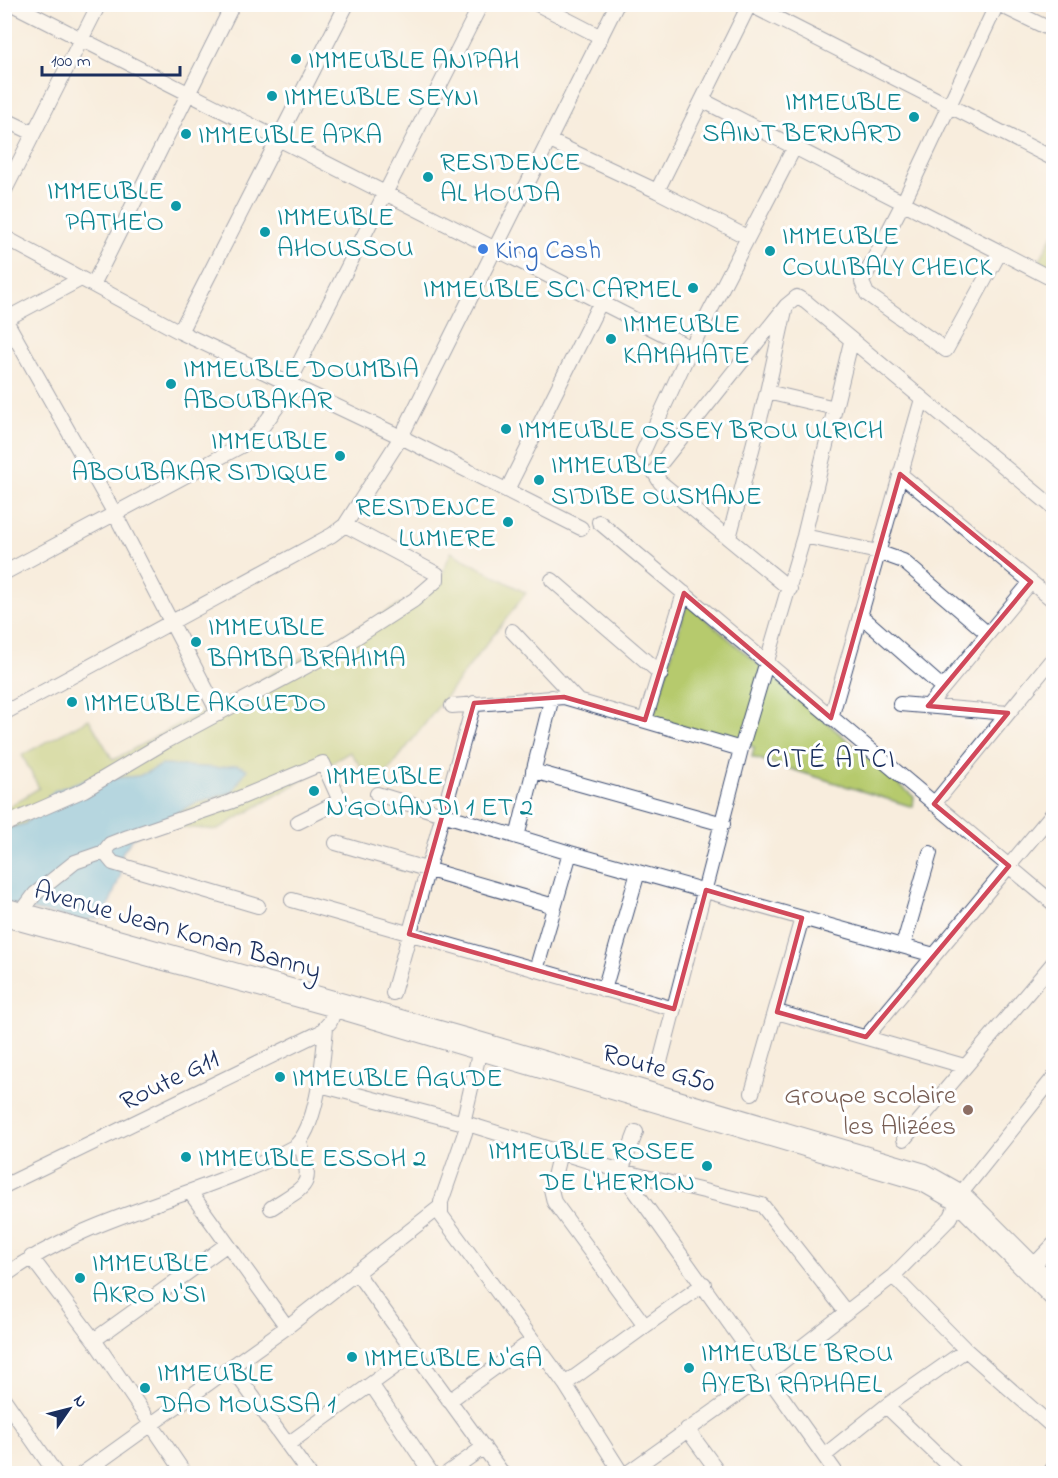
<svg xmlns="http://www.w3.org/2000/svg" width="1058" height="1478" font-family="'Indie Flower',sans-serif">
	<rect width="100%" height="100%" fill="#fff"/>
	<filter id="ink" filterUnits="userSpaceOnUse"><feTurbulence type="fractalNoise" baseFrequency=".0167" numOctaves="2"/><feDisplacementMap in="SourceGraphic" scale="12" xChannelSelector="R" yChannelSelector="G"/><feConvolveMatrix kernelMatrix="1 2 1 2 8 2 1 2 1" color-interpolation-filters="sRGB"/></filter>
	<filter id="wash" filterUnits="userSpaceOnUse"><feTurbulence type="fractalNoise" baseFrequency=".008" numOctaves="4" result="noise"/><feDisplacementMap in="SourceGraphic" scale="24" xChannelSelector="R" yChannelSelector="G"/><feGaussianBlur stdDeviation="1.35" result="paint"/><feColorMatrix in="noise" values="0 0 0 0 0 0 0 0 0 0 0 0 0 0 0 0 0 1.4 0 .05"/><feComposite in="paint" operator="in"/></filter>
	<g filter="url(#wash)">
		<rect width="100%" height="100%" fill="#f8eddd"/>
		<path fill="#b6ca6d" stroke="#687c66" stroke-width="1.5" d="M1053,234V272L1040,260Z
			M451,552L526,593L376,787L350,752L217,830L153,825L195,803L232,792L239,782L237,765L218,768L162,765L139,776L81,781L54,791L25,824L5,829V809L39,788L22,755L89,719L113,760L438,584Z
			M687,603L914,797L913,807L752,757L754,747L653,718Z"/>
		<path fill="#66bbe2" stroke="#4075a0" stroke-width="1.5" d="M162,765L218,768L237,765L247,769L232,792L195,803L133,838L122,853L121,874L104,917L81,921L5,903V829L25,824L54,791L81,781L139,776Z"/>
	</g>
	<g filter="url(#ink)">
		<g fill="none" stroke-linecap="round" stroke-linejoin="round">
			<g stroke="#3c4c71" stroke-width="16">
				<path id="minor" d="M12,4L691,348
					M537,4L601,37
					M749,4L1054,159
					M998,4L1054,31
					M702,100L1000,252L946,350L867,294L862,282L904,201L997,4
					M4,119L33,133
					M550,141L657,191L747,237
					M657,191L749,5
					M4,192L99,4
					M4,237L180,332L401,437L581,528
					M1000,252L1054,280
					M93,285L233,4
					M5,319L115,514L219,714
					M4,320L79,280
					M180,332L347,4
					M767,392L835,408
					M643,452L691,348L795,146
					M900,474L1054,601
					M507,490L600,303
					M599,522L1054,904
					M804,536L878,552L903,561L988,634
					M729,538L767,392L785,310
					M4,573L241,446L257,434L277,407L481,4
					M552,580L661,674
					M790,589L660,482L654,472L786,306L797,297L806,302L1054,508
					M860,615L943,688
					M512,631L576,699
					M900,704L1008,713
					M452,706L564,697L741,749
					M928,706L1031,582
					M4,713L332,535L345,525L401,437L617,4
					M831,718L922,399
					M645,720L684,593
					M533,771L723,824
					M377,794L570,853L934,955
					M934,804L1054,657
					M4,825L84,790L165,742L333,652L414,600L437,580V574L345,525
					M517,837L552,697
					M336,843L554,906
					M292,900L674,1009
					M4,905L482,1040L925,1171L962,1192L1054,1284
					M258,906L113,863L104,852L110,844L128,837L230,802L323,763L340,801L298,822
					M23,910L35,894L75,862L104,852
					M4,919L335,1010L922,1184L957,1204L1054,1301
					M903,946L930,853
					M536,970L570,853
					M604,990L638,872
					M393,993L474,703
					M777,1012L964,1066
					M866,1037L1054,812
					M659,1066L741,749L804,536L851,342
					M320,1085L468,1124L621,1171L762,1205L846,1312
					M752,1093L802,918
					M463,1123L479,1054
					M468,1124L441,1202V1215L565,1384L622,1474
					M636,1132L621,1171L837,1474
					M904,1139L1054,962
					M560,1152L551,1189L554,1202L645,1326L565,1384
					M4,1186L321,1032L330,1022L338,1001
					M190,1192L287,1327
					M271,1208C308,1184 314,1188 300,1143
					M31,1257L94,1340L185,1474
					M1034,1265L1054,1244
					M356,1272L503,1474
					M4,1276C91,1213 200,1198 294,1147C318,1128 323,1058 326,1028
					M893,1276L966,1350L1054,1428
					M645,1326L704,1284
					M94,1340L226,1245
					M232,1368L309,1474
					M371,1384L432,1474
					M4,1399L56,1474
					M449,1401L533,1340
					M886,1406L957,1474
					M687,1429L720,1474
					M288,1444L414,1353
					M825,1455L886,1406L966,1350
					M82,1474L287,1327L440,1207
					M446,1474L484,1447
					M626,1474L768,1373L893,1276L951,1217L962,1192L1054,1077
					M1049,1474L1054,1467"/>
			</g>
			<use href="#minor" stroke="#fff" stroke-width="14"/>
		</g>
	</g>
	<path d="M0 0H1058V1478H0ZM900,474L1031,582L928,706L1008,713L934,804L1009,866L866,1037L777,1012L802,918L706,890L674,1009L409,934L474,703L564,697L645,720L684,593L831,718Z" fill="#f8eddd" fill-opacity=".55" fill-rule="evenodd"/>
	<path fill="none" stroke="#d1495b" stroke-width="4.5" stroke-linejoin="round" d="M900,474L1031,582L928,706L1008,713L934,804L1009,866L866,1037L777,1012L802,918L706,890L674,1009L409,934L474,703L564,697L645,720L684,593L831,718Z"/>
	<g fill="#0f9aa8" stroke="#fff" stroke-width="2">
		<circle cx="296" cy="59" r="6"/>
		<circle cx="272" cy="96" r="6"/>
		<circle cx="914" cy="117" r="6"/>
		<circle cx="186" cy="134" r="6"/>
		<circle cx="428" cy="177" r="6"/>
		<circle cx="176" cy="206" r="6"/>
		<circle cx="265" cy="232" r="6"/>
		<circle cx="770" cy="251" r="6"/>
		<circle cx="693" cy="288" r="6"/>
		<circle cx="611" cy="339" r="6"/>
		<circle cx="171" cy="384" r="6"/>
		<circle cx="506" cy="429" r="6"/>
		<circle cx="340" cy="456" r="6"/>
		<circle cx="539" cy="480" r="6"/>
		<circle cx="508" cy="522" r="6"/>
		<circle cx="196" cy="642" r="6"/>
		<circle cx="72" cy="702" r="6"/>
		<circle cx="314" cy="791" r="6"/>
		<circle cx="280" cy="1077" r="6"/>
		<circle cx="186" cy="1157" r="6"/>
		<circle cx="707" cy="1166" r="6"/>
		<circle cx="80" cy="1278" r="6"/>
		<circle cx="352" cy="1357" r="6"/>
		<circle cx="689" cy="1368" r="6"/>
		<circle cx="145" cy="1388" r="6"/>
	</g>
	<circle fill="#3f7fe0" stroke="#fff" stroke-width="2" cx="483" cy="249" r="6"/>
	<circle fill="#8d6e63" stroke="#fff" stroke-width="2" cx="968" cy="1110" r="6"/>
	<g text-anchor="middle" stroke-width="6" stroke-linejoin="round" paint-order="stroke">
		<g font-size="27" fill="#0d838f" stroke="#fff" text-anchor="start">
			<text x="308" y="68">IMMEUBLE ANIPAH</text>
			<text x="284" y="105">IMMEUBLE SEYNI</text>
			<text x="902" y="110" text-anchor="end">IMMEUBLE<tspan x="902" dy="31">SAINT BERNARD</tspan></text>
			<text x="198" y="143">IMMEUBLE APKA</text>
			<text x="440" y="170">RESIDENCE<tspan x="440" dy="31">AL HOUDA</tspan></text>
			<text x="164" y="199" text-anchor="end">IMMEUBLE<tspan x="164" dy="31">PATHE'O</tspan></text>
			<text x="277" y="225">IMMEUBLE<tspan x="277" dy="31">AHOUSSOU</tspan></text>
			<text x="782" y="244">IMMEUBLE<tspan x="782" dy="31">COULIBALY CHEICK</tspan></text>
			<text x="681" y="297" text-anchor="end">IMMEUBLE SCI CARMEL</text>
			<text x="623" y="332">IMMEUBLE<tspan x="623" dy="31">KAMAHATE</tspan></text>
			<text x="183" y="377">IMMEUBLE DOUMBIA<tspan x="183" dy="31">ABOUBAKAR</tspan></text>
			<text x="518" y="438">IMMEUBLE OSSEY BROU ULRICH</text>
			<text x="328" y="449" text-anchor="end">IMMEUBLE<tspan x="328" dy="31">ABOUBAKAR SIDIQUE</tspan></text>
			<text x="551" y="473">IMMEUBLE<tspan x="551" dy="31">SIDIBE OUSMANE</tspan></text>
			<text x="496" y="515" text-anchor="end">RESIDENCE<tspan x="496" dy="31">LUMIERE</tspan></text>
			<text x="208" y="635">IMMEUBLE<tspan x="208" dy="31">BAMBA BRAHIMA</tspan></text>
			<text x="84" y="711">IMMEUBLE AKOUEDO</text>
			<text x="326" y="784">IMMEUBLE<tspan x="326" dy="31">N'GOUANDI 1 ET 2</tspan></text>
			<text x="292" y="1086">IMMEUBLE AGUDE</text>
			<text x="695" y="1159" text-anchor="end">IMMEUBLE ROSEE<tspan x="695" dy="31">DE L'HERMON</tspan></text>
			<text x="198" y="1166">IMMEUBLE ESSOH 2</text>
			<text x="92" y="1271">IMMEUBLE<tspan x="92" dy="31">AKRO N'SI</tspan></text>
			<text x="701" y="1361">IMMEUBLE BROU<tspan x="701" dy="31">AYEBI RAPHAEL</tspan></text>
			<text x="364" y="1366">IMMEUBLE N'GA</text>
			<text x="157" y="1381">IMMEUBLE<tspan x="157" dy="31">DAO MOUSSA 1</tspan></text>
		</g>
		<g font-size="27" fill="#366cbe" stroke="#fff" text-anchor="start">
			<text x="495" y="258">King Cash</text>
		</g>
		<g font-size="27" fill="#1b2f5e" stroke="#fff">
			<text transform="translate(178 929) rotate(16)" y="9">Avenue Jean Konan Banny</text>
			<text transform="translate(659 1067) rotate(16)" y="9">Route G50</text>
			<text transform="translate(169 1079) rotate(-26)" y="9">Route G11</text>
		</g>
		<g font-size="27" fill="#785e54" stroke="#fff" text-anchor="end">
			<text x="956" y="1103">Groupe scolaire<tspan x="956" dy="31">les Alizées</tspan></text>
		</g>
		<g font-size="28" letter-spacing="1.5" fill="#1b2f5e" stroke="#fff">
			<text x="831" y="767">CITÉ ATCI</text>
		</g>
	</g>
	<rect width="1058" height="1478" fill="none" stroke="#fff" stroke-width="24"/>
	<g transform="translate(69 1409) rotate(55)" stroke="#ffffff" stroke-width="4.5" paint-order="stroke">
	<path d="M0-4.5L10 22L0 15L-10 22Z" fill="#1b2f5e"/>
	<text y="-9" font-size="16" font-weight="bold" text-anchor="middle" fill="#1b2f5e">N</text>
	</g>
	<path d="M42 66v9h138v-9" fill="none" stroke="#1b2f5e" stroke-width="3"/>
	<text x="51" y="66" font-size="18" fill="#1b2f5e" stroke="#ffffff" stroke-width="4.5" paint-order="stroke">100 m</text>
</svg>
